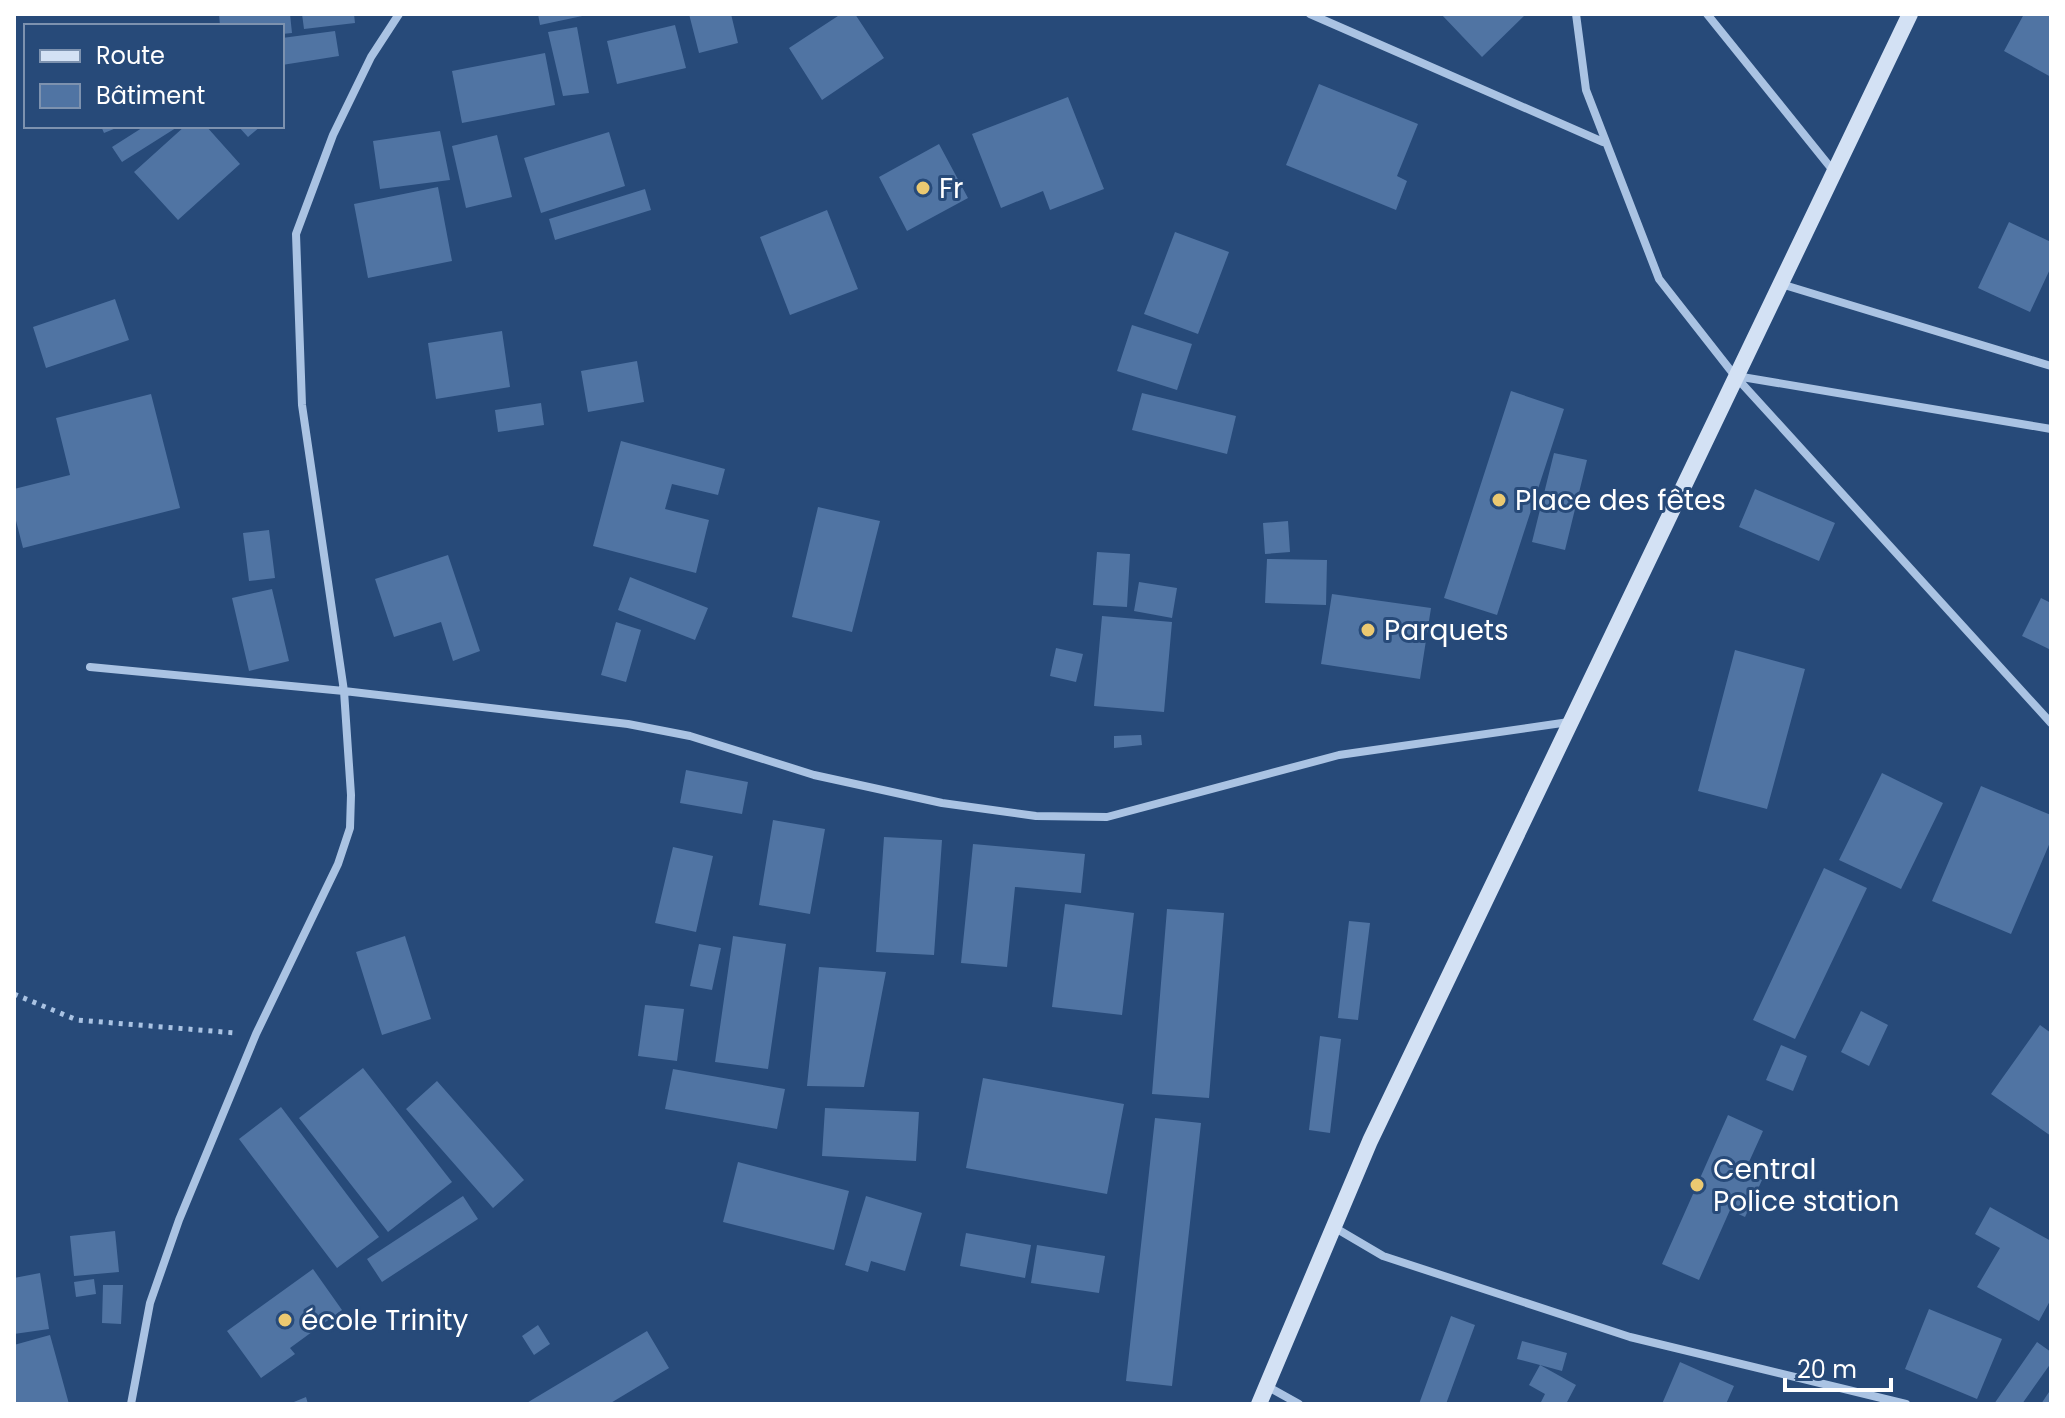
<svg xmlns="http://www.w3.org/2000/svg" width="2065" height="1418" font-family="Poppins,sans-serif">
	<rect width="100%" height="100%" fill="#274a79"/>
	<path fill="#5074a3" d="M219,14H290L292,33L282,34V26H220Z
		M302,14H354L355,23L304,29Z
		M538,14H587V15L540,25Z
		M689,14H731L738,43L699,53Z
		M841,14H855L884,58L822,100L789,48Z
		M1441,14H1526L1482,57Z
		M2024,14H2051V77L2004,51Z
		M675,25L686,68L617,84L607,41Z
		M577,27L589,93L563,96L548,32Z
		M335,31L339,56L282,65V38Z
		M545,53L555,105L462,123L452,71Z
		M1319,84L1418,124L1397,176L1407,181L1396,210L1286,165Z
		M1068,97L1104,189L1050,210L1043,191L1001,208L972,134Z
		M101,126H121L104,133Z
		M145,126H179L122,162L112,147Z
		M185,126H206L240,164L178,220L134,172Z
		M238,126H261L248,137Z
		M440,131L450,180L380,189L373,141Z
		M609,132L625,186L541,213L524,158Z
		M497,135L512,197L466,208L452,146Z
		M939,144L968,198L907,231L879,177Z
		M438,187L452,261L368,278L354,204Z
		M645,189L651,210L555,240L549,219Z
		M827,210L858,289L790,315L760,237Z
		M2009,222L2051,242V267L2030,312L1978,288Z
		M1175,232L1229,252L1198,334L1144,314Z
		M115,299L129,340L46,368L33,327Z
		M1132,325L1192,344L1177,390L1117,371Z
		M502,331L510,387L436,399L428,343Z
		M637,361L644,402L588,412L581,371Z
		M1511,391L1564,409L1497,615L1444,598Z
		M1142,393L1236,416L1227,454L1132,430Z
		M151,394L180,508L23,548L14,513V489L70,475L56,418Z
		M541,403L544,425L498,432L495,410Z
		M621,441L725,469L718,495L672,484L665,509L709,520L696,573L593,546Z
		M1554,453L1587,460L1565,550L1532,542Z
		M1755,489L1835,523L1819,561L1739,527Z
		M818,507L880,521L852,632L792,617Z
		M1288,521L1290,552L1265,554L1263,523Z
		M269,530L275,578L249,581L243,533Z
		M1097,552L1130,554L1127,607L1093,605Z
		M448,555L480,651L453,661L441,622L394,637L375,579Z
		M1267,559L1327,560L1326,605L1265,603Z
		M630,577L708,608L695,640L618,610Z
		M1139,582L1177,588L1172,618L1134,611Z
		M272,589L289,661L249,671L232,598Z
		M1332,594L1431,608L1420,679L1321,664Z
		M2041,598L2051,603V650L2022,636Z
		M1102,616L1172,622L1164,712L1094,706Z
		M616,622L641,630L626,682L601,675Z
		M1056,648L1083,654L1076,682L1050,676Z
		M1735,650L1805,669L1767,809L1698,791Z
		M1141,735L1142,745L1114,748V736Z
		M686,770L748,782L742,814L680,803Z
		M1882,773L1943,803L1901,889L1839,860Z
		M1981,786L2051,815V840L2011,934L1932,901Z
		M773,820L825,829L810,914L759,905Z
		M884,837L942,840L934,955L876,952Z
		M973,844L1085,854L1081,893L1015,887L1007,967L961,963Z
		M673,847L713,856L696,932L655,923Z
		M1824,868L1867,888L1795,1039L1753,1020Z
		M1065,904L1134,913L1122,1015L1052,1007Z
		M1167,909L1224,913L1209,1098L1152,1094Z
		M1349,921L1370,923L1358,1020L1338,1018Z
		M405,936L431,1019L382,1035L356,952Z
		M733,936L786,944L768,1069L715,1062Z
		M699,944L721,948L712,990L690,986Z
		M819,967L886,972L864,1087L807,1086Z
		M645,1005L684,1009L677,1061L638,1056Z
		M1861,1011L1888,1025L1869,1066L1841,1052Z
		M2040,1025L2051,1033V1136L1991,1094Z
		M1320,1036L1341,1039L1330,1133L1309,1130Z
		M1781,1045L1807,1056L1793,1091L1766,1080Z
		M363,1068L452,1182L388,1232L299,1118Z
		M673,1069L785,1089L777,1129L665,1109Z
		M983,1078L1124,1104L1107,1194L966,1168Z
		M437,1081L524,1180L493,1208L406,1109Z
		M281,1107L379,1237L337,1268L239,1139Z
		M825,1108L919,1112L916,1161L822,1156Z
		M1728,1115L1763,1131L1744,1173L1762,1180L1745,1217L1730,1210L1699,1280L1662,1264Z
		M1155,1118L1201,1123L1172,1386L1126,1381Z
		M738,1162L849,1191L834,1250L723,1222Z
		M463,1196L478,1219L382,1282L367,1259Z
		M866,1196L922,1213L905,1271L871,1261L868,1272L845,1265Z
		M1990,1207L2051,1241V1299L2039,1321L1977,1287L2000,1248L1975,1234Z
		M115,1231L119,1272L74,1276L70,1236Z
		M966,1233L1031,1245L1025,1278L960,1266Z
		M1037,1245L1105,1256L1099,1293L1031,1283Z
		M313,1269L342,1310L290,1348L295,1354L261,1378L227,1331Z
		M40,1273L49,1329L14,1334V1278Z
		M94,1279L96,1294L76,1297L74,1282Z
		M103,1285H123L121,1324L102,1323Z
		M1929,1309L2002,1339L1977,1399L1905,1369Z
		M1451,1316L1475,1325L1446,1404H1419Z
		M538,1325L550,1344L534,1355L522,1336Z
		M647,1331L669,1368L609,1404H525Z
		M50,1335L69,1404H16L14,1345Z
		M1522,1341L1567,1353L1562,1371L1540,1365L1576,1385L1566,1404H1540L1545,1394L1529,1385L1540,1365L1517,1359Z
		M2037,1342L2051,1352V1363L2022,1404H1994Z
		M1680,1362L1734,1386L1726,1404H1662Z
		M2051,1389V1404H2041Z
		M306,1397L308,1404H289Z"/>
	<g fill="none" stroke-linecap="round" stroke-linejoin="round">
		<path stroke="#aac3e3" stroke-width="5" stroke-dasharray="4 6" stroke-linecap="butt" d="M14,994L77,1020L236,1033"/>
		<path stroke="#aac3e3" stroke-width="8" d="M1310,14L1603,142
			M1576,14L1586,90L1659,279L1735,376L2051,723
			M1707,14L1835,173
			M1781,284L2051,366
			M1736,376L2051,429
			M90,667L344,691L628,724L690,736L814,775L942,803L1036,816L1107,817L1339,755L1569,722
			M1332,1226L1383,1256L1630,1337L1906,1404
			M1265,1385L1299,1404
			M131,1404L150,1303L179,1220L256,1034L338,864L350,828L351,795L344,691L302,405L296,234L333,135L371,57L399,14"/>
		<path stroke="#d3e1f4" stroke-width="16" d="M1259,1404L1370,1141L1910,14"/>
	</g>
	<g fill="#ebc971" stroke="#274a79" stroke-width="3">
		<circle cx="923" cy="188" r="8"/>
		<circle cx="1499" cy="500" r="8"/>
		<circle cx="1368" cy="630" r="8"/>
		<circle cx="1697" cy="1185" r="8"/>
		<circle cx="285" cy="1320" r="8"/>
	</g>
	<g text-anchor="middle" stroke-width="6" stroke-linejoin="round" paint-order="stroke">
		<g font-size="28" fill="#fff" stroke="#274a79" text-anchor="start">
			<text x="939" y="198">Fr</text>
			<text x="1515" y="510">Place des fêtes</text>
			<text x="1384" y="640">Parquets</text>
			<text x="1713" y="1179">Central<tspan x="1713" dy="32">Police station</tspan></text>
			<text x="301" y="1330">école Trinity</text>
		</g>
	</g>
	<rect width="2065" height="1418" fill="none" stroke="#ffffff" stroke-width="32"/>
	<rect x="24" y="24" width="260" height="104" fill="#274a79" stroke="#7d92af" stroke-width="2"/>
	<rect x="40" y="50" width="40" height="12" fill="#d3e1f4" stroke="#7d92af" stroke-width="2"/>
	<text x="96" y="64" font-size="24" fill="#ffffff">Route</text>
	<rect x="40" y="84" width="40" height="24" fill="#5074a3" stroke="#7d92af" stroke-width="2"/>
	<text x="96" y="104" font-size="24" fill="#ffffff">Bâtiment</text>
	<path d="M1785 1378v12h106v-12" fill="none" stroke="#ffffff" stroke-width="4"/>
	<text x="1797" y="1378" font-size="24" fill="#ffffff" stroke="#274a79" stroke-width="6" paint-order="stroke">20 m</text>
</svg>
